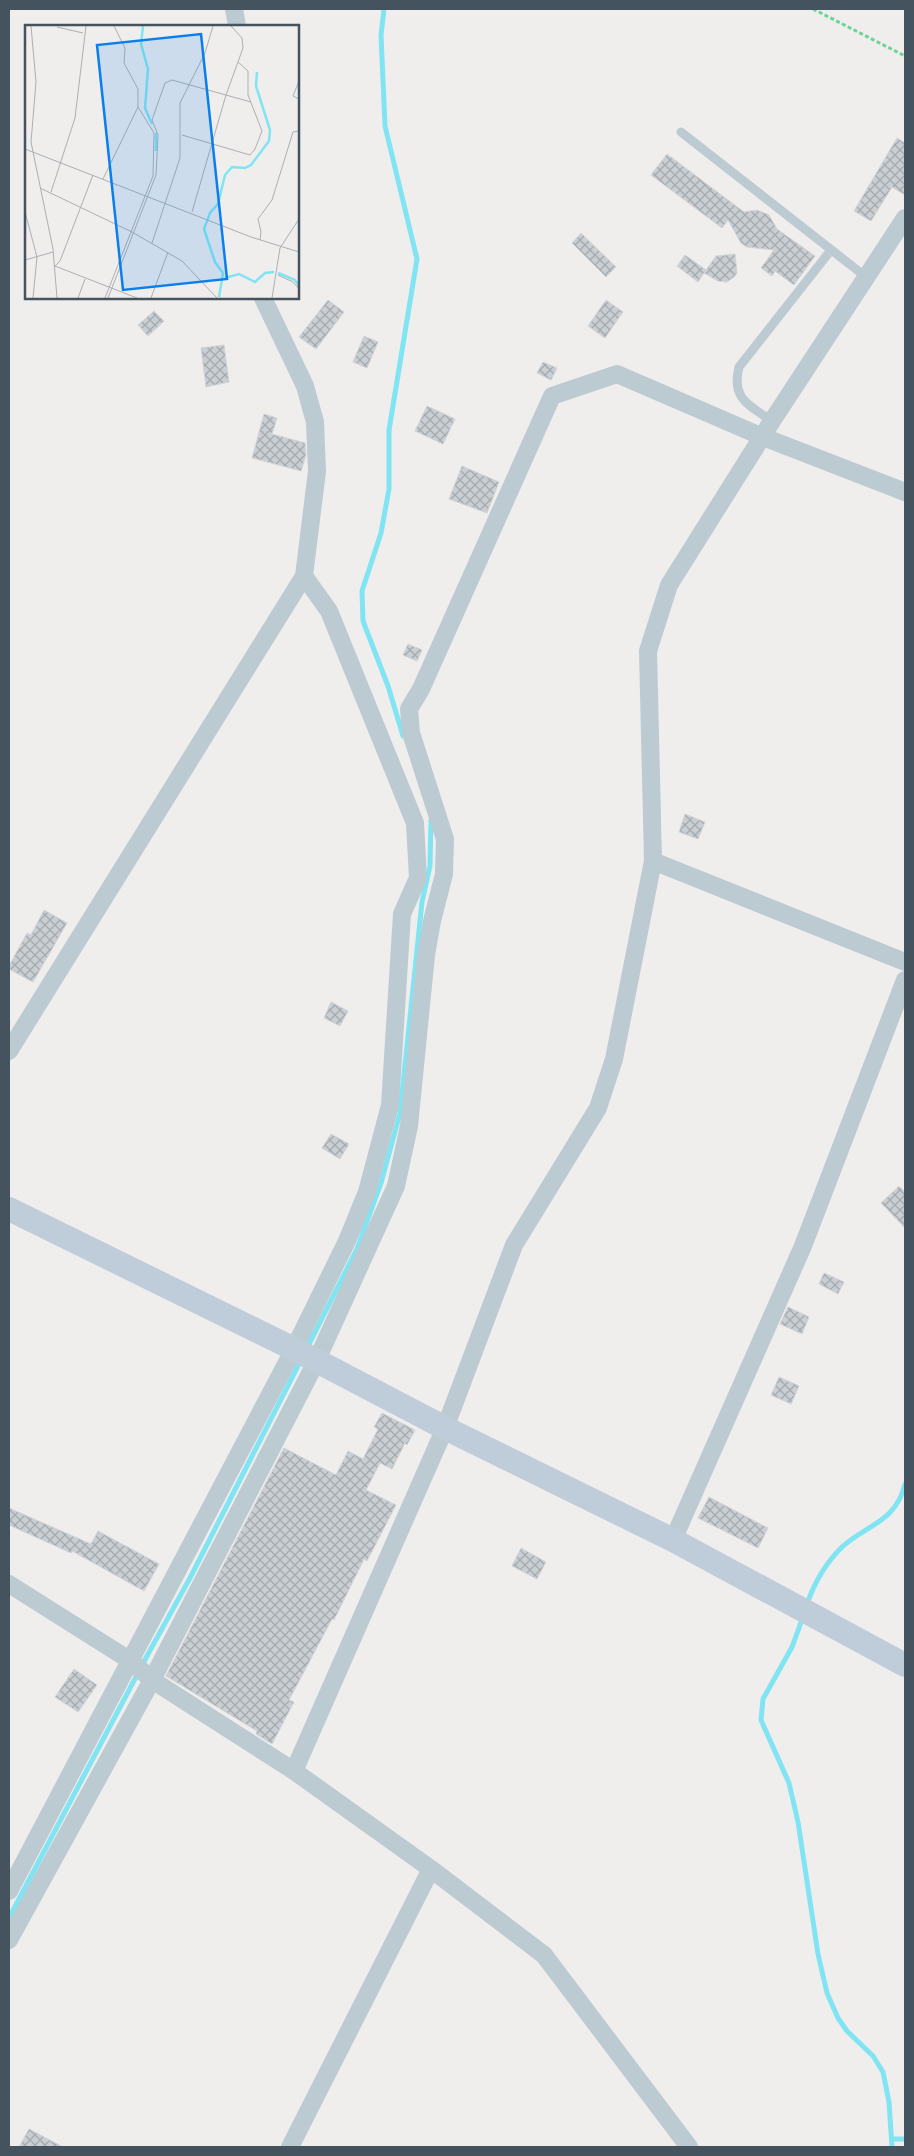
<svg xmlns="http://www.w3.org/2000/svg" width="914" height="2156" font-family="Figtree,sans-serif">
	<defs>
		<pattern id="building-cross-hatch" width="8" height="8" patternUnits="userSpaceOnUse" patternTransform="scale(1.25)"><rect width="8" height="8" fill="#c9ced3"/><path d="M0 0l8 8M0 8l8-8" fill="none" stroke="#a5aaae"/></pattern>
	</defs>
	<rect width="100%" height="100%" fill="#f0eded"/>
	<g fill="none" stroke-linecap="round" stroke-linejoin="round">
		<path stroke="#80e4f3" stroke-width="5" d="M384,9L381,35L385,126L417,259L389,430V489L381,533L362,591L363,621L388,686L403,736
			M307,1348L357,1249L381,1183L400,1113L422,902L430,866L431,820
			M807,1604C814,1584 826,1563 841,1548C866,1524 895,1524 905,1484
			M803,1617L792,1647L763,1699L761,1720L789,1783L798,1822L818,1954L827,1993L838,2018L847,2031L873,2056L883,2072L889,2102L892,2147
			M142,1665L190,1578L301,1360
			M9,1918L138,1673
			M893,2139H905"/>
	</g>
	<path fill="url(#building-cross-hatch)" stroke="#d1d4da" d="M897,138L905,143V195L892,187L871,221L854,211Z
		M667,154L744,212L757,210L769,215L777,229L815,256L794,285L775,271L772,276L761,268L774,250L747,247L741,243L728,220L722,228L651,175Z
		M581,233L616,267L606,277L572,243Z
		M735,254L737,273L734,277L727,282L718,281L704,273L698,282L677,266L685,255L706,270L716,256Z
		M328,300L344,312L316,349L299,337Z
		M606,300L623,312L605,338L588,326Z
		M154,311L164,321L148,336L138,325Z
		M364,336L378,342L367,368L353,362Z
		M224,345L229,382L206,387L201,348Z
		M543,362L557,368L551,380L537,373Z
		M427,406L455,419L443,444L415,431Z
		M264,414L277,418L272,434L305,443L306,455L301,471L252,458Z
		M462,466L499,482L487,513L449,499Z
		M408,644L422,650L417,661L403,655Z
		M685,814L705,822L698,839L679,832Z
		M44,910L67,923L33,982L9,969V966L27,933L31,935Z
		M331,1002L348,1011L340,1026L324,1018Z
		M331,1134L349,1144L340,1159L322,1148Z
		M899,1186L905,1192V1228L881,1203Z
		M824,1273L844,1282L838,1294L819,1284Z
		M788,1307L809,1317L802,1334L780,1324Z
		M779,1377L799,1386L791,1404L771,1395Z
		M382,1413L415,1430L407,1445L405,1443L392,1469L380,1463L366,1490L396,1505L367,1561L364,1559L334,1620L332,1619L289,1700L294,1702L272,1744L256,1734L257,1731L166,1676L284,1448L336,1475L348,1451L363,1459L378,1429L374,1427Z
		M709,1497L768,1528L758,1548L698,1518Z
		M9,1508L91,1544L98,1531L159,1564L144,1591L72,1551L71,1553L9,1525Z
		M521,1548L546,1562L537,1579L512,1566Z
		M74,1669L97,1685L78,1712L55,1697Z
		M29,2129L63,2147H19Z"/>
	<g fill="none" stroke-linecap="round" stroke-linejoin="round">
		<path stroke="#6cd399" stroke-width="3" stroke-dasharray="4 2.5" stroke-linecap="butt" d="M813,9L905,56"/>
		<path stroke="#bccad1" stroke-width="9" d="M681,132L866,277
			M772,421C749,405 731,399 739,367L831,250"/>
		<path stroke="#bccad1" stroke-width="18" d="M234,9L237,26
			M653,861L905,962
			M9,1051L304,576L317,471L315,422L305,386L263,298
			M673,1540L803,1246L905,980
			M9,1584L131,1661L152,1680L294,1771L431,1869L544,1955L689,2147
			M294,1771L445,1428L514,1245L598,1108L614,1059L653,861L648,651L669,585L772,421L905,218
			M9,1891L294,1349L347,1241L367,1192L390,1105L402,914L418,878L415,823L329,611L304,576
			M9,1940L152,1680L316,1362L396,1186L409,1126L426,955L432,921L444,874L445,839L411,733L409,709L421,689L552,396L617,374L763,437L905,492
			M290,2147L431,1869"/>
		<path stroke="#becdd9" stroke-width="24" d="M9,1209L294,1349L445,1428L673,1540L905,1665"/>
	</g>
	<g transform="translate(25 25)">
		<rect width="274" height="274" fill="#f0eded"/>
		<path fill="none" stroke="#80e4f3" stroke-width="2.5" d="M118,1L116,19L123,44L120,83L127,99M131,126V108M253,248L270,255L274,261M200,253L214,249L230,257L240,248L249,247M194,272L198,248L190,237L179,204L185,188L193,179L200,150L207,142L220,143L226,140L244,116L245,105L231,61L232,47"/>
		<path fill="none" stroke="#abafb3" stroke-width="1" d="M6,1L11,57L6,117L28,224L32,273M32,2L58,8M274,56L268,71L274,74M157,110L225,130L230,124L237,106L223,70V46L213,37M0,124L226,212L274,227M68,150L35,236L30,241L112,273M78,154L113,82V64L99,38L100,23L89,1M15,163L107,207L157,236L192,273M26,167L50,93L61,1M0,187L12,232L8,273M167,187L201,70L218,23L217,13L206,1M235,215L236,207L233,194L247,175L268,107L274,106M127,218L155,133V78L180,28L188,1M0,235L28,227M253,250L268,257L274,264M53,273L60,254M80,273L128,151L129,108L113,82M83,273L131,150L133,110L127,95L140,58L147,55L226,77M126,273L143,227M247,273L255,223L274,194"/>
		<path fill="#097fee" fill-opacity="0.15" stroke="#097fee" stroke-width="2.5" d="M176,9L202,254L98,265L72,20Z"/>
		<rect width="274" height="274" fill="none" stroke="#44535d" stroke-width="2.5"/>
	</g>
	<rect width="914" height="2156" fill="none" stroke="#44535d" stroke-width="20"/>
</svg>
